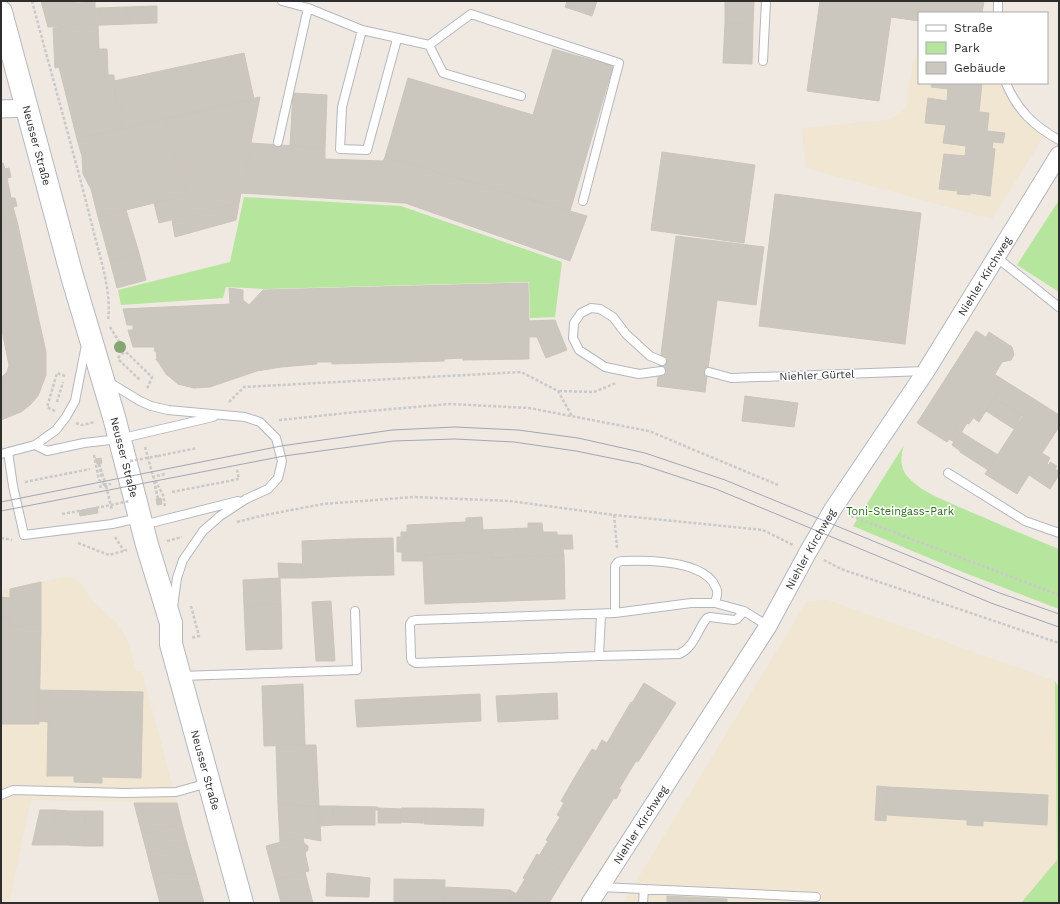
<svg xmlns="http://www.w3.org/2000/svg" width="1060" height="904" font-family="'Work Sans',sans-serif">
	<rect width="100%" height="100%" fill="#efe9e1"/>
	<path fill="#f0e6d1" d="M919,50V83H1002L1008,96L1017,111L1030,125L1044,136L992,219L806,168L802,128L887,120L899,115L906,106L913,61Z
		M63,577L74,578L81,583L91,599L116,622L125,636L130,647L136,671H142L177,803L31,800L9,903H1V590Z
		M828,600L1055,681L1057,860L1021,903H623L807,601Z"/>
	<path fill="#b6e59e" d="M244,197L401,206L562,262L555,317L530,318L529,282L266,289L226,287L223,298L121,305L118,290L230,262Z
		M1059,200V292L1017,265Z
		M904,445C900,456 900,468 908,477C922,493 947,501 966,510C997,523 1028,537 1059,549V609L960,571L853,526Z
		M1055,681L1059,688V903H1021L1057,860Z"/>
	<path fill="#cbc7bf" stroke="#cbc5ba" d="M41,1H76V3L95,2V8H99L102,25L48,27Z
		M567,1H597L592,16L565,7Z
		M725,1H754L753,24L725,23Z
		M820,1H984L982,13H919V21L891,17L879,101L807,91Z
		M157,6V23L130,24L127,7Z
		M127,7L130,24L102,25L99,8Z
		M725,23L753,24L752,64L723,63Z
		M98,25L99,49H107L108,75H114L115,101H121L122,129L77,139L59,67L55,68L53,28Z
		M553,49L613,66L570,211L385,157L408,78L533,115Z
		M244,53L254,99L122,129L121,101H115L114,81Z
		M932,83H982L979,112L989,113L987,131L1005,133L1003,143L993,142L992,148L995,149L990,196L970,193V195L957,194L958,191L939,189L944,154L965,156L966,146L943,143L946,125L925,123L928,98L947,101L948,89L931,87Z
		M293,93L327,95L325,148L290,146Z
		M260,97L239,203L159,223L154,203L186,195L166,118Z
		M166,118L186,195L98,217L91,189L83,174L82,156L77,139Z
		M251,143L325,148V159L383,161L385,157L587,216L570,261L405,203L241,193Z
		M662,152L755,165L744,243L651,230Z
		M1,163H3L5,169L9,168L11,177L7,178L11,198H15L17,206L13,207L17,221L1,225Z
		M775,194L921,213L905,344L759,326Z
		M239,203L236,220L175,237L172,220Z
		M126,210L139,253L110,261L98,217Z
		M17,221L46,352V375L38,396L30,405L21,412L1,420V378L7,372L9,365L1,326V225Z
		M676,236L764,247L756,305L717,300L705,392L657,386Z
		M139,253L146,280L117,288L110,261Z
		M528,283L529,321L555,320L567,350L546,358L537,337H529V359L463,360V358L444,359V361L332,364V362H317V364L281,367L257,371L210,387L194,388L178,384L166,374L157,360H156V359L157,358L156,351H154L155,347H133L128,330H133V325H127L123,309L230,304L229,288L243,290V300L249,305L263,290Z
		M976,331L1014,355L1011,360L1002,362L995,374L962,353Z
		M989,332L1012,347L1014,355L986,337Z
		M962,353L1005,381L994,398L981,389L947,442L917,423Z
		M1005,381L1034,399L1023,416L994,398Z
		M981,389L994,398L979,422L966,412Z
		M745,396L798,403L794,427L742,421Z
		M994,398L1022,415L1014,429L986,411Z
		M1034,399L1059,415V427L1042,453L1050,458L1047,464L1049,465L1050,462L1057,466L1055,469L1059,471V475L1050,489L1029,475L1017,494L985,474Z
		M966,412L974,417L969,424L967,423L961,433L955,430Z
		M955,430L960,432L954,442L949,439Z
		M960,432H961L998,455L988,470L960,452V451L952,445Z
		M101,458L102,463L97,464L95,459Z
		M161,498L162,504L157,505L156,499Z
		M97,507L98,513L80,516L79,511Z
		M482,517L483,530L528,528V523H542L543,532H557V535H572L573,549H563L564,555L492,558L491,552L425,555V560L423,561H402V552H397V537H401V532H407V525L466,522V518Z
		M393,538L394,575L348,576V539Z
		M348,539V576L303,578L302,541Z
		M491,552L492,558L564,555L565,599L425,604L423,561L425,560V555Z
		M278,563L302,564L303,578H279Z
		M279,578H280L281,604L244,606L243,580Z
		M41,582V628L33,624H26V626L10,627L12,618H1V597L10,598V589Z
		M331,601L335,661H316L312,602Z
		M281,604L282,649L246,650L244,606Z
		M1,618H12L10,627L26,626V624H33L41,628L39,724H1Z
		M644,683L676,703L638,762L607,743L631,702L632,703Z
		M303,684L305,745L264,746L262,686Z
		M39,690L143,692L141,778L102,777V783L74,782V776H47L48,722L39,721Z
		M557,693L558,719L498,722L496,696Z
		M480,694L481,721L357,727L355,700Z
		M602,740L636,761L619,789L621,790L616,799L614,798L591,835L557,815L564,803L561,801L576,775L592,749L596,751Z
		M305,745H316L319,806L278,805L276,746Z
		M877,786L888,787L886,821L875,820Z
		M888,787L1048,795L1047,825L983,821V826L967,825V820L887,815Z
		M134,803H177L182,824L142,834Z
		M278,805L319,806L321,841L300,837L280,842Z
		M319,806H333L334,825L320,826Z
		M333,806L378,807V810H375V825H334Z
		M378,808L401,809V823H378Z
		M401,808H424L423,823L401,822Z
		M424,808L484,809L483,826L424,824Z
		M40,810H55L54,845H32Z
		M55,810L68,811V845H54Z
		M68,811H85L84,846L68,845Z
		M85,811H103V846H84Z
		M560,817L591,835L567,873L539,856L548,841L546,840Z
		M182,824L187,843L147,853L142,834Z
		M300,837H303L304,843L308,846V850L305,853L309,871L275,880L266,846Z
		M187,843L196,874L152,873L147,853Z
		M537,854L567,873L549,903H531L516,894L525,879L523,878Z
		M305,872L313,903H281L275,880Z
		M152,873L196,874L204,903H160Z
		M327,873L370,878L369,897L326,896Z
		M394,879L445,880L444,903H394Z
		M444,887L510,890V903H444Z
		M510,890L531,903H510Z
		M667,896L727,899V903H667Z"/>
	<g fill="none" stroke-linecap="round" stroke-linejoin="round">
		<g stroke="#b4b7c1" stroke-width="10">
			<path id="service" d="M282,1L308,8L362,30L429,45L471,14L619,63L583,201
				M998,13V1
				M362,30L342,107L340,149L367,150L397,39
				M429,45L443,73L521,96
				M763,61L766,1
				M1006,83C1017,110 1034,126 1059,140
				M278,142L308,8
				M996,257L1059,307
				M661,371L639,374L605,367L579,350L573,338L574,323L581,313L591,308L600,309L613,317L626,334L650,356L662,361
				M709,372L731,378L925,371
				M107,381L140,401L151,406L168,410L245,417L260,422L276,438L282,461L278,478L268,489L246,499L220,516L203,531L183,560L177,578L173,607
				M35,445L47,451L84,443L119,439L213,417
				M8,452L13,486L24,535L112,524L139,518
				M1,454L35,445L56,430L66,417L75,401L86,345
				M948,473L1025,521L1059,533
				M143,525L238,501
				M615,613V566L618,562L622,561C647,560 696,560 713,582C714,585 717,588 717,591C718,594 716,599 715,603
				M601,614L599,656L679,654C694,648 697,630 707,618L710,617L734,620L737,619L744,611
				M599,656L416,663L412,661L411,658L410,624L412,621L416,620L615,613L691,603H715L744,611L768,626
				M181,676L357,670L355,611
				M1,795L13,790L124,793L176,792L208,783
				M600,887L816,897
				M643,903L644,889"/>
		</g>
		<g stroke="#b4b7c1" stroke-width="19">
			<g id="minor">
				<path d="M1,109L27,108"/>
				<path id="s1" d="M590,903L768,626L808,552L833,509L926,371L1059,155"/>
			</g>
		</g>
		<g stroke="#b4b7c1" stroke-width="24">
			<g id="secondary">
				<path id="s2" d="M1,12L72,276L114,417L147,545L171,623V644L242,903"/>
			</g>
		</g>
		<path stroke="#c9c9c9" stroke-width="2.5" stroke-dasharray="3 2" stroke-linecap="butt" d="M32,1C52,76 73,150 92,225C99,255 112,290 108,321
			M110,327L125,351L152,377L147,389
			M118,358L125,351
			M119,360L140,380
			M559,391L594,392L616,383
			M57,402L63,382
			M229,402L244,387L521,372L558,391L572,416
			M55,411L47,407L57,373L65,376
			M279,420L357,412L450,404L529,408L649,431L778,485
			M76,423L82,425L95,422
			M145,447L153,476L163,495L165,506
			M94,455L99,480L106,486L112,510
			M158,456L197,448
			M99,464L106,485
			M152,477L165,474
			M154,481L158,499
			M25,482L90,469
			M99,487L111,484
			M172,492L239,479L237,470
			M62,514L101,507
			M614,515L617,548
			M851,516L1059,595
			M237,522L260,516L323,504L414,497L510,501L614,515L763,530L793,545
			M115,537L124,551
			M1,538L12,540
			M167,541L182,537
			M78,543L109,555L127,550
			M824,560L841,569L1059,643
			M191,606L199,636L191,638"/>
		<use href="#service" stroke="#fff" stroke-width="8"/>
		<use href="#minor" stroke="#fff" stroke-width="17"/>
		<use href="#secondary" stroke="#fff" stroke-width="22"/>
		<path stroke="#a3a6b8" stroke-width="1" d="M1,502L281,446L392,430L455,427L518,430L578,438L645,453L725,480L997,592L1059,614
			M1,511L284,456L394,441L455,439L514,442L576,451L640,464L716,489L991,603L1059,627"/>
		<path stroke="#c9c9c9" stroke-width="2.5" stroke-dasharray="3 2" stroke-linecap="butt" d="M130,461L158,456
			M99,464L102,478
			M155,486L158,499
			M101,507L130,501"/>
	</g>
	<circle fill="#84a574" cx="120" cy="347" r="6"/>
	<g text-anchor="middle" stroke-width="3" stroke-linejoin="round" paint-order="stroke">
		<g font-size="11" fill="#2e2e2e" stroke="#fff">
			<text dy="4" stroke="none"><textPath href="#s2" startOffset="138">Neusser Straße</textPath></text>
			<text dy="4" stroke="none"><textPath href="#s1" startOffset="741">Niehler Kirchweg</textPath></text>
			<text transform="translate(817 375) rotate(-2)" y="4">Niehler Gürtel</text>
			<text dy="4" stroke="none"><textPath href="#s2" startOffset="462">Neusser Straße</textPath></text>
			<text dy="4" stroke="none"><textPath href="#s1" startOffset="417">Niehler Kirchweg</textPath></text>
			<text dy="4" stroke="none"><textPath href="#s2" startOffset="786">Neusser Straße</textPath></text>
			<text dy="4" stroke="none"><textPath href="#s1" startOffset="93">Niehler Kirchweg</textPath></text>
		</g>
		<g font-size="11" fill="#2c6e1b" stroke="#fff">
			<text x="900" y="515">Toni-Steingass-Park</text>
		</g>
	</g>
	<rect width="1060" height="904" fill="none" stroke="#2e2e2e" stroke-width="4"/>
	<rect x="918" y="12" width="130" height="72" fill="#ffffff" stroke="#ababab"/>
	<rect x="926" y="25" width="20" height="6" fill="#ffffff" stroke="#ababab"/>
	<text x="954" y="32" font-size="12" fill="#2e2e2e">Straße</text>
	<rect x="926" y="42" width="20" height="12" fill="#b6e59e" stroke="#ababab"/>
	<text x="954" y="52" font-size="12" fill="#2e2e2e">Park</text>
	<rect x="926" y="62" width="20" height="12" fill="#cbc7bf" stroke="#ababab"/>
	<text x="954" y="72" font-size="12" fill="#2e2e2e">Gebäude</text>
</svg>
